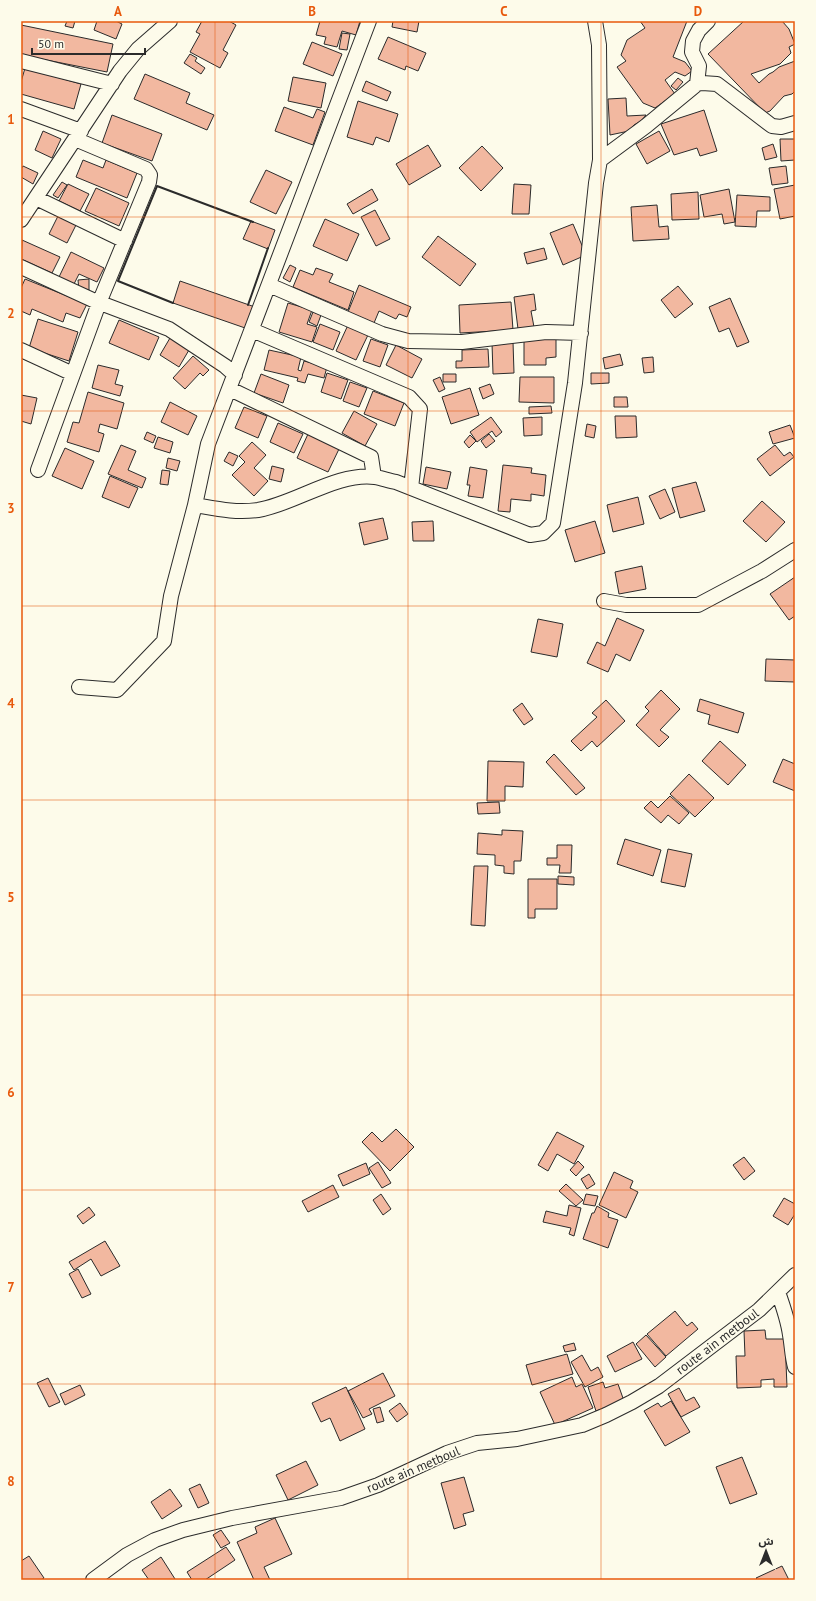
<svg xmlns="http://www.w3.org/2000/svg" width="816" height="1601" font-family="'PT Sans','Noto Sans Arabic',sans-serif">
	<rect width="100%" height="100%" fill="#fdfbea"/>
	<path fill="#f2b8a0" stroke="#2b2b2b" d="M67,21H75L73,28L65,26Z
		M97,21H116L122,24L116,39L94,30Z
		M202,21H229L236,25L223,50L228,53L220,68L190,52L200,34L196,32Z
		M320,21H360L356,35L342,31L337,47L324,44L326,37L316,35Z
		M393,21H419L417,32L392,27Z
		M640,21H687L673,57L685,62L692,71L685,76L675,72L665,80L675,94L655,108L643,103L617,67L626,61L621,55L627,40L645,28Z
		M744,21H782L789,29L795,44L789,47L791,53L780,64L751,74L759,83L769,74L773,72L779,67L795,61V91L792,94L784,96L770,111L765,113L708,54Z
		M21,25L113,44L107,72L21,55Z
		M342,33L350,34L347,50L339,49Z
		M388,37L426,53L418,71L406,66L405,70L378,59Z
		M312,42L342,54L333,76L303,64Z
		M190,54L197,58L195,61L205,68L201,74L184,63Z
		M25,68L81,84L74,109L21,94V82Z
		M145,74L190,93L186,103L214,115L207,130L134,99Z
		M293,77L326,83L321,108L288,101Z
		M678,78L683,82L676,90L671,86Z
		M366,81L391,92L387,101L362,91Z
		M626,98L627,116L646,115L641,121L634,125L629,131L610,135L608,99Z
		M358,101L398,114L389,142L376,137L373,145L347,137Z
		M284,107L313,118L317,109L325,112L313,145L275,131Z
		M704,110L717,151L700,156L697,148L674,155L661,124Z
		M112,115L162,134L152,161L102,143Z
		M43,131L61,139L52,158L35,150Z
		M659,131L670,151L647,164L636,144Z
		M780,139H795V160L781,161Z
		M773,144L777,157L765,160L762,148Z
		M428,145L441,166L409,185L396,164Z
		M482,146L503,168L481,191L459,168Z
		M83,160L103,168L106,160L137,173L127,198L76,177Z
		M23,166L38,173L33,184L21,177V169Z
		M786,166L788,183L772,185L769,168Z
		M266,170L292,182L276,214L250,202Z
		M62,182L67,185L58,198L53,195Z
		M68,184L89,194L80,211L59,201Z
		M514,184L531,185L529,214H512Z
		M795,185V216L780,219L774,189Z
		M96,188L129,203L119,226L85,211Z
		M372,189L378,200L353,214L347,204Z
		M729,189L735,222L724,224L722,214L704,217L700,195Z
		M698,192L699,219L672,220L671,194Z
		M737,195L770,197V211H757L756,227L735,226Z
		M657,205L659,227L668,226L669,239L633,241L631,207Z
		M375,210L390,239L376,246L361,217Z
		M58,216L76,225L67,243L49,234Z
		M325,219L359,234L347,261L313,246Z
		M251,221L275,230L268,249L243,239Z
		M573,224L586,255L563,265L550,233Z
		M438,236L476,264L460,286L422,257Z
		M22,240L60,257L52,273L21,259Z
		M544,248L547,259L527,264L524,253Z
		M71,252L104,268L97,282L79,274L74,284L59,277Z
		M290,265L296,268L290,282L283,278Z
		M316,268L333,274L329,282L354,292L348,310L293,287L300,270L313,275Z
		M25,279L87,304L80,318L66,313L63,322L32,309L30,315L21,311V288Z
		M89,279V290L79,291L78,280Z
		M180,281L255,307L248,329L173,303Z
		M359,285L411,307L407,317L399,314L396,319L379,311L374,323L348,312Z
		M678,286L693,304L675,318L661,300Z
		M534,294L536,310L531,311L534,327L518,329L514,297Z
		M730,298L749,342L737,347L729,328L719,332L709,307Z
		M511,302L513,330L460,333L459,305Z
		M288,303L312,310L307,324L317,327L312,342L279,332Z
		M313,312L321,315L317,326L309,322Z
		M38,319L78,332L69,361L29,348Z
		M119,320L159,337L149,360L109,343Z
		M320,324L340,332L333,350L313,342Z
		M348,325L368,335L356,360L336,351Z
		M170,338L189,350L179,367L160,355Z
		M371,339L388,345L380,367L363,361Z
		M556,339V357L546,358V365H524V340Z
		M513,342L514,373L493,374L492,343Z
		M396,345L422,359L412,378L386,365Z
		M488,349L489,367L456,368V361H462V350Z
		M269,350L301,357L298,370L301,371L304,361L327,367L324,378L308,374L305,383L297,381L298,378L264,370Z
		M620,354L623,365L605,369L603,358Z
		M193,356L209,370L203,376L200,373L185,389L173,378Z
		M653,357L654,372L644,373L642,358Z
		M98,365L119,370L115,384L123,386L120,396L92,388Z
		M327,373L348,380L341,399L321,392Z
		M591,373H609V383L591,384Z
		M261,374L289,385L283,403L254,393Z
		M443,374H456V382H443Z
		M440,377L445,389L439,392L433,380Z
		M520,377H554V403L519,402Z
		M350,382L367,388L359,407L343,401Z
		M490,384L494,394L483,399L479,388Z
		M470,388L479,415L451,424L442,397Z
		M373,391L404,403L395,426L364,414Z
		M88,392L124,403L117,429L100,424L98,432L104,434L99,452L67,442L73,422L79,423Z
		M21,395L37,398L31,424L21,421Z
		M614,397H627L628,407H614Z
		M170,402L197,416L188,435L161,422Z
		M551,406L552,413L529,414V407Z
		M244,407L267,416L258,438L235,428Z
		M354,411L377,424L365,446L342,433Z
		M615,416H636L637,437L616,438Z
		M491,417L502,432L496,437L492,431L477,442L470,432Z
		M542,417V435L524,436L523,418Z
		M278,423L303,434L294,453L270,442Z
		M587,424L596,426L594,438L585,436Z
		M790,425L795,438L773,444L769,432Z
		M147,432L156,436L153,443L144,439Z
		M308,434L339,449L328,472L297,458Z
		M489,434L495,441L486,448L481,441Z
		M470,435L476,441L469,448L464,442Z
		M158,437L173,442L170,453L154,448Z
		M252,442L266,455L254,468L268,481L254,496L232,475L245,462L239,456Z
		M121,445L136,451L128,470L146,478L142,488L108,474Z
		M775,445L784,456L790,452L794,457L770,476L757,459Z
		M65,448L94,461L82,489L52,476Z
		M229,452L238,456L233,466L224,461Z
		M168,458L180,461L177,471L166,468Z
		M503,465L532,468L531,473L546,475L544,496L531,494V501L511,499L510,512L498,511Z
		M272,466L284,469L281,482L269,479Z
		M426,467L451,472L447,489L423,484Z
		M470,467L487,470L483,498L468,496L470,485H467Z
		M162,470L170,471L168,485L160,484Z
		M110,476L138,488L129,508L102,497Z
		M696,482L705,511L680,518L672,488Z
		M665,489L675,512L660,519L649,496Z
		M638,497L644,524L613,532L607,505Z
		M762,501L785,522L766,542L743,521Z
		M383,518L388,539L364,545L359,523Z
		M433,521L434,541H413L412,522Z
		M595,521L605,553L575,562L565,530Z
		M642,566L646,589L619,594L615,572Z
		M795,577V616L789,620L770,594Z
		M617,618L644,630L630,661L616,654L608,672L587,663L597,642L605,646Z
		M538,619L563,624L557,657L531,652Z
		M766,659L795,660V682L765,681Z
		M661,690L680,709L660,730L669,737L659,747L636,725L649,711L645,707Z
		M700,699L744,713L738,733L708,724L710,715L697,711Z
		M606,700L625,721L597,747L592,741L581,751L571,741L597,717L592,713Z
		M522,703L533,719L524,725L513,710Z
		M720,741L746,765L728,785L702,761Z
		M554,754L585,788L576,795L546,762Z
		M783,759L795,764V791L773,782Z
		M488,761L524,762L523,787L505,786V801H487Z
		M689,774L714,798L695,817L670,794Z
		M670,796L689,813L679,824L668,815L661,823L644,808L651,801L658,808Z
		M499,802L500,813L478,814L477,803Z
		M502,830L523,831L521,861H514V874L504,873V866L495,865V855L477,854L478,833L502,835Z
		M625,839L661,850L653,876L617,864Z
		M557,845H572L571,873H559L560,865H547V858H557Z
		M668,849L692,854L685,887L661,882Z
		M474,866H488L485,926L471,925Z
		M558,876L574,877V885L558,884Z
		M528,879H557V909H535V918H528Z
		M396,1129L414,1147L390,1171L362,1142L372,1132L382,1142Z
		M557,1132L584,1146L574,1164L557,1154L548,1171L538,1165Z
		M744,1157L755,1171L744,1180L733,1165Z
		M578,1161L584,1167L576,1176L570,1170Z
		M378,1162L391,1183L382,1188L369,1168Z
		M366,1163L370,1174L343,1186L338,1175Z
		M614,1172L633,1181L630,1188L638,1192L626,1218L599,1205Z
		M589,1174L595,1184L587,1189L581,1179Z
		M566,1184L583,1200L576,1206L559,1191Z
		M333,1185L339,1197L308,1212L302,1201Z
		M381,1194L391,1209L383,1215L373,1200Z
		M586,1194L598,1196L595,1206L583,1204Z
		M784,1198L795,1204V1214L788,1225L773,1216Z
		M569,1205L581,1208L574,1236L569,1234L571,1228L543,1222L546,1211L567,1216Z
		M597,1206L609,1213L608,1217L618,1220L608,1248L583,1239L592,1213H594Z
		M89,1207L95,1215L83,1224L77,1216Z
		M105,1241L120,1266L101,1276L91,1259L74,1270L69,1262Z
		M78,1269L91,1294L82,1298L69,1274Z
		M675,1311L687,1326L692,1322L698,1329L666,1356L647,1334Z
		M765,1330L766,1339H785L787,1387H774V1379L761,1380V1387L737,1388L736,1356H745L744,1331Z
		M646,1335L666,1357L655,1367L636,1344Z
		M633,1342L642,1359L615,1372L607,1356Z
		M574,1343L576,1350L565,1352L563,1346Z
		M567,1354L573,1374L532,1385L526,1365Z
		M582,1355L591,1371L598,1367L603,1377L585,1387L571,1362Z
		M383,1373L395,1396L369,1409L372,1414L363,1418L348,1391Z
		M572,1377L576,1387L582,1384L593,1408L555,1425L540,1392Z
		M48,1378L60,1402L49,1407L37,1383Z
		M603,1382L605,1388L618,1384L624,1401L596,1411L588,1387Z
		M80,1385L85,1395L65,1405L60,1394Z
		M346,1387L365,1429L340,1441L330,1418L321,1422L312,1403Z
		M679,1388L686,1401L694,1397L700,1407L681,1417L668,1394Z
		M671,1401L690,1432L665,1446L644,1411L658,1403L661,1407Z
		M400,1403L408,1414L397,1422L389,1411Z
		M380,1407L384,1421L377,1423L373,1409Z
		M742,1457L757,1494L730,1504L716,1467Z
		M306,1461L318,1485L288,1500L276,1475Z
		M464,1477L474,1511L463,1514L466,1525L454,1529L441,1483Z
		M200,1484L209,1503L198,1508L189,1489Z
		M170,1489L182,1506L162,1519L151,1502Z
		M275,1518L292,1554L264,1567L270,1580H254L237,1542L257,1533L255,1527Z
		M221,1530L230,1543L221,1548L213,1535Z
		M226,1547L235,1560L205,1580H192L187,1572Z
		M29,1556L44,1578L41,1580H21V1561Z
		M161,1557L175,1579L173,1580H149L142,1570Z
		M782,1566L789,1580H758L756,1578Z"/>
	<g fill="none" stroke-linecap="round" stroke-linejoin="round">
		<g stroke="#2b2b2b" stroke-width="16">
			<path id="street" d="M21,61L112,84
				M697,84L699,66L692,52L693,41L699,30L708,21
				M21,109L81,131
				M600,160L646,126L697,84L702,83L717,84L772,126L781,127L795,123
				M36,198L125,241
				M21,220L120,71L138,49L170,21
				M21,267L95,301L169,329L225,366L235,375
				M269,285L382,334L408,341L462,342L546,332L581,333
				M252,330L409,397L420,409L411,488
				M21,350L73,374
				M230,389L371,457L374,477
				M38,470L99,303L149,182L150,175L146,169L75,139
				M195,505L208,444L369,21
				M604,601L626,605H698L762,571L795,550
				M79,687L117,690L164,641L171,596L195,505C218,509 235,513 258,510C295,504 337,472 375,477C382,478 389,481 396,482L530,535L543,533L553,523L575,383L596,183L600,160L599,45L595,21
				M778,1292C783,1306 788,1320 790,1335C792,1346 792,1356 795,1367
				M93,1580L127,1555L155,1540L183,1530L232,1518L341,1498L378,1485L447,1453L477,1443L517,1439L582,1425L606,1415L632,1402L659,1386L759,1310L795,1275"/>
		</g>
		<use href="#street" stroke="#fdfbea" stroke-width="14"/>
		<path stroke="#2b2b2b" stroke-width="2" d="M173,303L118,281L157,186L253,222
			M248,305L268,248"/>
	</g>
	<path fill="none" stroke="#e8590c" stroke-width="1" stroke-opacity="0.55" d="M215,21V1580M408,21V1580M601,21V1580M21,217H795M21,411H795M21,606H795M21,800H795M21,995H795M21,1190H795M21,1384H795"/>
	<g text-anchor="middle" stroke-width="3" stroke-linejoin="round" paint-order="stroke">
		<g font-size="13" fill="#2b2b2b" stroke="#fdfbea">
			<text transform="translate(717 1341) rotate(-37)" y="5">route ain metboul</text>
			<text transform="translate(413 1469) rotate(-23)" y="5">route ain metboul</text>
		</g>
	</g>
	<rect width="816" height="1601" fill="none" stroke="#fdfbea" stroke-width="44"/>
	<g transform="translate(766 1551)" stroke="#fdfbea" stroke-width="3" paint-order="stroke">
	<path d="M0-3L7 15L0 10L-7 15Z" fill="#2b2b2b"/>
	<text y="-6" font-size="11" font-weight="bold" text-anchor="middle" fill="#2b2b2b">ش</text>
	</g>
	<path d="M32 48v6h113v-6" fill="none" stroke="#2b2b2b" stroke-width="2"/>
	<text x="38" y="48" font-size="12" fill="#2b2b2b" stroke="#fdfbea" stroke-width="3" paint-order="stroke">50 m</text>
	<rect x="22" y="22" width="772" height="1557" fill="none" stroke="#e8590c" stroke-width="1.5"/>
	<g font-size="13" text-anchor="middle" font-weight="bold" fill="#e8590c">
		<text x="118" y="16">A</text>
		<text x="312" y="16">B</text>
		<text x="504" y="16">C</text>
		<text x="698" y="16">D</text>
		<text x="11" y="124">1</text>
		<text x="11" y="318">2</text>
		<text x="11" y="513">3</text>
		<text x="11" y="708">4</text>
		<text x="11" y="902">5</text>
		<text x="11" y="1097">6</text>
		<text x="11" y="1292">7</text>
		<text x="11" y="1486">8</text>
	</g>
</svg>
